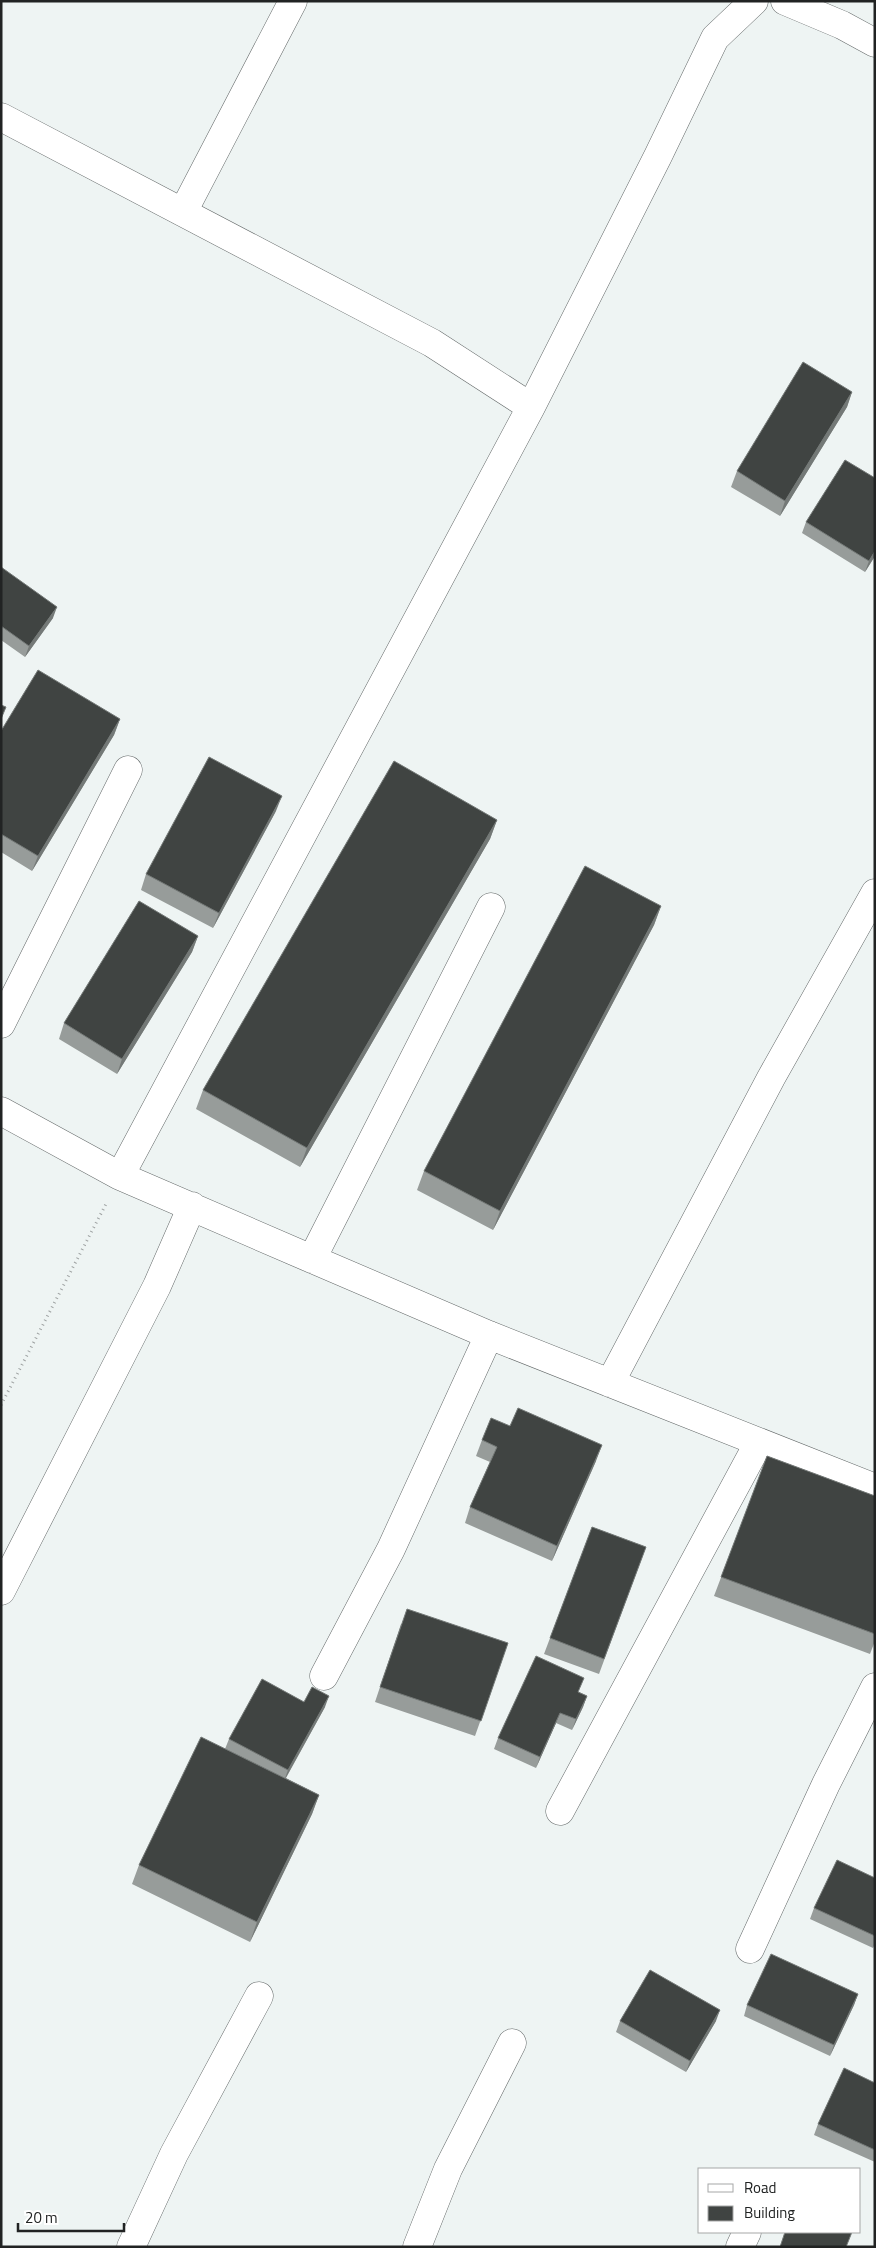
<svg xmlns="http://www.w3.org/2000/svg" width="876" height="2248" font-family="'Titillium Web',sans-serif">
	<rect width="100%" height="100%" fill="#eef4f3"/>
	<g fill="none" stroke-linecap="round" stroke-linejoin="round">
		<g stroke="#656a6a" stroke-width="29">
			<path id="minor" d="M785,1L842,25L875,43
				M1,117L432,343L531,407L120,1176
				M183,212L293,1
				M531,407L658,156L715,38L754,1
				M1,1024L128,770
				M1,1111L120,1176L312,1259L489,1335L875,1488
				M312,1259L491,907
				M610,1383L771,1078L875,893
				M1,1591L157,1286L192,1206
				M324,1676L391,1549L489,1335
				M560,1811L759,1442
				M750,1949L826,1784L875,1687
				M131,2247L174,2154L259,1996
				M417,2247L448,2169L512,2043
				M740,2247L747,2232"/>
		</g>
		<path stroke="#9ea2a2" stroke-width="3" stroke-dasharray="1 4" stroke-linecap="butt" d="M1,1405L106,1204"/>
		<use href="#minor" stroke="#fff" stroke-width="28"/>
	</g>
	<path fill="#979c9a" d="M852,392L847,407L780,516L731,487L737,471Z
		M806,522L875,556L865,572L802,533Z
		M1,567L53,618L25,657L1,640Z
		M120,719L114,735L32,871L1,852V731Z
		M276,811L213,928L141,890L146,874Z
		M497,820L490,839L300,1167L196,1109L203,1090Z
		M661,906L654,925L493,1230L417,1190L424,1171Z
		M198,936L192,952L117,1074L59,1039L64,1023Z
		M510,1426L596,1461L552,1561L465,1523L470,1507L490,1462L476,1456L482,1440Z
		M767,1456L875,1496V1641L870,1654L714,1596Z
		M592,1527L646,1547L599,1674L544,1654Z
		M401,1624L508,1643L475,1736L375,1702Z
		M579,1692L587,1696L583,1707L572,1730L556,1723L536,1768L494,1749L498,1738Z
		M304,1702L325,1707L286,1778L319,1795L312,1814L250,1942L132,1884L139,1865L225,1749L229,1739Z
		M875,1878V1944L873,1948L810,1919L814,1908Z
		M858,1994L854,2005L830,2056L744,2016L747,2005Z
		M620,2021H716L686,2072L616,2032Z
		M875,2083V2162L814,2135L818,2124Z"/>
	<path fill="#747977" d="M852,392L847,407L780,516L785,501Z
		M875,551V556L865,572L869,561Z
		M57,607L53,618L25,657L29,646Z
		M120,719L114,735L32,871L38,856Z
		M282,796L276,811L213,928L219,913Z
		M497,820L490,839L300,1167L307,1148Z
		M661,906L654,925L493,1230L500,1211Z
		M198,936L192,952L117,1074L122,1059Z
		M602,1445L596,1461L552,1561L557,1546Z
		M329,1696L325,1707L284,1781L288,1770Z
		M587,1696L583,1707L572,1730L576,1719Z
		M560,1713L556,1723L536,1768L540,1757Z
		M319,1795L312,1814L250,1942L257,1922Z
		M858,1994L854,2005L830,2056L834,2045Z
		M720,2010L716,2021L686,2072L690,2061Z"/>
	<path fill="#404442" stroke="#747977" d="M803,362L852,392L785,501L737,471Z
		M845,460L875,478V551L869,561L806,522Z
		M1,567L57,607L29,646L1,626Z
		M38,670L120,719L38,856L1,834V731Z
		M1,705L6,707L1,719Z
		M209,757L282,796L219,913L146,874Z
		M394,761L497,820L307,1148L203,1090Z
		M585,866L661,906L500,1211L424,1171Z
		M139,901L198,936L122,1059L64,1023Z
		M518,1408L602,1445L557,1546L470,1507L497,1447L482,1440L491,1418L510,1426Z
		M767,1456L875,1496V1634L721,1577Z
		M592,1527L646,1547L604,1659L550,1638Z
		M407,1609L508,1643L481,1721L380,1687Z
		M536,1656L584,1678L578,1692L587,1696L576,1719L560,1713L540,1757L498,1738Z
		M262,1679L304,1702L312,1687L329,1696L288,1770L229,1739Z
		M201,1737L319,1795L257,1922L139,1865Z
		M837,1860L875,1878V1936L814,1908Z
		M771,1954L858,1994L834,2045L747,2005Z
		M650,1970L720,2010L690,2061L620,2021Z
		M844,2068L875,2083V2150L818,2124Z
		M785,2232H852L846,2247H780Z"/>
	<rect width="876" height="2248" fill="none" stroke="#212323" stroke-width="5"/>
	<rect x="698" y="2168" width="162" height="65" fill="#ffffff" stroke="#a6a7a7"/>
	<rect x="708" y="2184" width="25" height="8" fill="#ffffff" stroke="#a6a7a7"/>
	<text x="744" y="2193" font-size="15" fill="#212323">Road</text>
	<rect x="708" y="2206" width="25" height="15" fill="#404442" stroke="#a6a7a7"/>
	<text x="744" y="2218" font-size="15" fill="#212323">Building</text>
	<path d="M18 2223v8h106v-8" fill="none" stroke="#212323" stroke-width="2.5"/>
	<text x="25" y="2223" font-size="15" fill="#212323" stroke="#ffffff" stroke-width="4" paint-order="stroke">20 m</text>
</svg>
